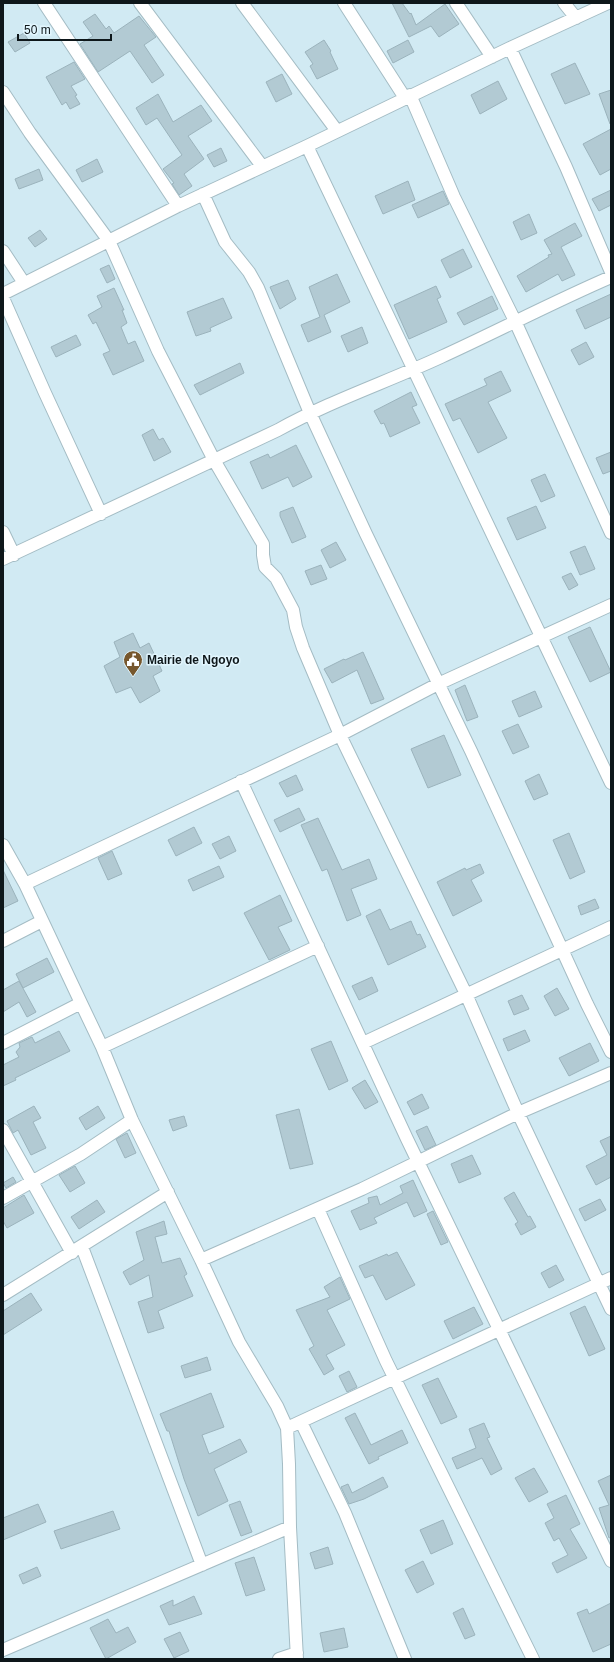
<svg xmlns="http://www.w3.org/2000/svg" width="614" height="1662" font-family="Arial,sans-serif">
	<rect width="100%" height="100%" fill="#d1eaf3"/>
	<path fill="#b2cad3" stroke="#9bb3bc" d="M392,3H402L410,14L411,13L416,25L445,4L459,24L439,37L431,26L409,37Z
		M95,14L106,29L109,26L114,33L139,16L156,37L144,45L164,75L152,83L130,51L98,72L80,44L93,36L83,22Z
		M24,33L30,43L15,52L8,42Z
		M324,40L331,51L330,52L338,69L317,79L310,66L313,64L305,52Z
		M408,40L414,52L393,63L387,51Z
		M74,62L85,79L71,86L77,95L75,96L80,104L70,109L66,102L62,105L46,77Z
		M575,63L590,94L565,104L551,74Z
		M282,74L292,94L276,102L266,82Z
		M498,81L507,99L480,114L471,95Z
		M611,90V124H610L599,94Z
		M158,94L173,122L201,105L212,121L188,136L204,159L184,174L192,186L179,195L172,184L174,183L163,169L182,155L157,118L146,125L136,108Z
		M611,129V169L600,175L583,144Z
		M221,148L227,161L214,167L207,155Z
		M97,159L103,172L82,182L76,170Z
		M39,169L43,180L19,189L15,179Z
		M408,181L415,200L383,214L375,196Z
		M611,190V205L599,211L592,199Z
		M443,191L449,204L418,218L412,205Z
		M529,214L537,233L521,240L513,222Z
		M575,223L582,236L561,247L575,275L562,281L558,274L526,292L517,276L549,257L548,255L552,254L544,240Z
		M40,230L47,239L35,247L28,238Z
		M463,249L472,267L450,278L441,260Z
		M109,265L115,279L107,283L100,269Z
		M337,274L350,302L324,315L331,332L308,342L301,325L320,317L309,287Z
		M288,280L296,299L280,309L270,287Z
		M436,286L441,297L437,299L447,322L409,339L394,305Z
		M114,288L124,310H122L127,323L121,327L128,344L135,341L144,361L113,375L103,354L110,351L96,322L93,324L88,315L102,307L97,296Z
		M611,294V317L585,329L576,310Z
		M492,296L498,309L464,325L457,313Z
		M223,298L232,318L210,328L211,331L196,336L187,312Z
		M362,327L368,343L348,352L341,336Z
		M76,335L81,345L56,357L51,347Z
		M586,342L594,357L579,365L571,350Z
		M240,363L244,373L200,395L194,385Z
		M501,371L511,391L488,402L507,438L478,453L460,418L453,421L445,404L487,385L484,379Z
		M411,392L417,405L412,407L420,423L390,437L384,423L381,424L374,411Z
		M153,429L159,440L163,438L171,452L154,461L142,435Z
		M296,445L312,477L293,487L288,477L262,489L250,462L268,454L270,458Z
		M611,452V471L603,474L596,458Z
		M545,474L555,496L541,502L531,480Z
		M536,506L546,528L517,540L507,518Z
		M293,507L306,537L292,543L280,516V512Z
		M336,542L346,560L330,568L321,550Z
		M585,546L595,569L580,575L570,552Z
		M321,565L327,579L311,585L305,571Z
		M571,573L578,585L569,590L562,577Z
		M590,627L611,672L590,682L568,637Z
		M133,633L140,648L149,643L162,671L153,676L160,691L140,703L131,687L116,693L104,666L120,657L114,642Z
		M363,652L384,699L371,704L357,670L332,683L324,669L344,659L345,660Z
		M465,685L478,717L467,721L455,690Z
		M535,691L542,707L519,717L512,701Z
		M518,724L529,747L513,754L502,731Z
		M444,735L461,775L428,788L411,749Z
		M539,774L548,794L534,800L525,781Z
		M296,775L303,790L287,797L279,783Z
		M299,808L305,820L280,832L274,820Z
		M318,818L342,870L369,859L377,879L351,889L361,915L347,921L327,869L322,871L301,825Z
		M194,827L202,843L176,856L168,840Z
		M569,833L585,872L570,879L553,840Z
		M229,836L236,851L220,859L212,844Z
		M112,851L122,874L108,880L98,858Z
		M480,864L484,873L471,880L482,901L453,916L437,882L465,868L466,870Z
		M219,866L224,877L193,891L188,880Z
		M3,870L18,901L3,908Z
		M280,895L292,921L278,927L290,950L269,960L244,913Z
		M595,899L599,908L581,915L578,906Z
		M380,909L390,930L411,921L417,935L420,934L426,947L388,965L366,916Z
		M47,958L54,972L23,988L16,974Z
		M372,977L378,991L359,1000L352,986Z
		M19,981L36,1012L27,1017L19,1002L3,1012V990Z
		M557,988L569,1009L555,1016L544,996Z
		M522,995L529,1009L514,1015L508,1001Z
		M525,1030L530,1041L508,1051L503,1039Z
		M59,1031L70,1051L15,1078L16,1080L3,1086V1065L19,1057L16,1052L20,1047L19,1043L32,1037L35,1043Z
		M331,1041L348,1081L329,1090L311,1049Z
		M590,1043L599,1061L569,1076L559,1058Z
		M365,1080L378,1102L365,1109L352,1088Z
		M422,1094L429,1108L414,1115L407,1102Z
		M34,1106L41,1118L33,1122L46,1148L31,1155L18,1130L13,1133L7,1121Z
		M98,1106L105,1118L86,1130L79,1118Z
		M299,1109L313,1164L290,1169L276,1115Z
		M184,1116L187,1126L173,1131L169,1120Z
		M427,1126L436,1145L425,1150L416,1131Z
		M127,1133L136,1153L125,1158L116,1139Z
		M611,1136V1177L596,1185L586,1166L607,1155L600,1141Z
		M472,1155L481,1174L459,1183L451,1164Z
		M75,1166L85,1183L70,1192L59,1175Z
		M13,1177L16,1182L6,1188L3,1183Z
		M413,1180L427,1211L414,1217L407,1202L374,1218L377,1223L360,1230L351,1211L369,1203L368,1198L377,1196L380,1205L403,1193L400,1186Z
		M514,1192L528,1217L530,1216L536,1227L521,1235L515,1224L518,1222L504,1198Z
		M24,1195L34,1213L7,1228L3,1221V1208Z
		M600,1199L606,1210L585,1221L579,1209Z
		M97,1200L105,1212L79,1229L71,1217Z
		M433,1211L448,1242L441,1245L427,1214Z
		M164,1221L167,1234L155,1237L162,1263L180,1258L187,1274L184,1276L193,1296L158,1311L164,1328L148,1333L138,1302L153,1297L149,1275L130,1285L123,1272L144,1260L136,1232Z
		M397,1252L415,1285L386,1300L373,1275L365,1278L359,1266L387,1254L388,1256Z
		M556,1265L564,1280L549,1288L541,1273Z
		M340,1277L350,1299L327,1310L345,1345L326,1355L334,1369L324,1375L309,1349L314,1346L296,1310L330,1297L324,1287Z
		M31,1293L42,1310L3,1335V1311Z
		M585,1306L605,1349L589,1356L570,1313Z
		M474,1307L483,1324L453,1339L444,1321Z
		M207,1357L211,1370L185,1378L181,1366Z
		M349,1371L357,1387L347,1392L339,1376Z
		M438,1378L457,1417L441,1424L422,1385Z
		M211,1393L224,1427L202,1435L209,1454L240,1439L247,1452L214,1469L228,1501L198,1516L184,1479L169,1431H167L160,1414Z
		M355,1413L371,1445L402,1430L408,1443L378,1457L379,1459L369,1464L345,1418Z
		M484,1423L490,1437L487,1438L502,1469L491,1475L482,1458L457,1469L452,1458L476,1448L469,1429Z
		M534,1468L548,1492L529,1502L515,1478Z
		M611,1475V1537L609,1538L599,1508L609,1505L598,1481Z
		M383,1477L388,1487L364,1499L349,1504L341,1487L348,1484L352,1493Z
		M566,1495L580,1524L570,1529L587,1558L557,1573L552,1563L568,1555L559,1538L554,1541L545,1523L554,1518L547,1504Z
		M240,1501L252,1532L241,1536L229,1505Z
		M38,1504L46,1522L3,1540V1518Z
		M113,1511L120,1529L61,1549L54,1531Z
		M443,1520L453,1544L431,1554L420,1530Z
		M328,1547L333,1564L315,1569L310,1553Z
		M254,1557L265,1590L246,1596L235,1563Z
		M423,1561L434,1584L417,1593L405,1570Z
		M37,1567L41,1576L23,1584L19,1575Z
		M194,1596L202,1614L169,1625L160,1606L173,1600V1606Z
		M611,1603V1644L593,1652L577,1613L587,1609L589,1614Z
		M463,1608L475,1635L465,1639L453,1613Z
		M108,1619L116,1633L128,1627L136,1642L106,1659L90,1628Z
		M344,1628L348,1647L324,1652L320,1633Z
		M180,1632L189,1651L174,1658L164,1639Z"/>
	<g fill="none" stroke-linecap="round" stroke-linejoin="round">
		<g stroke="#a4bcc4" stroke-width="14">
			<path id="minor" d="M44,3L178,206
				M140,3L262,166
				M242,3L337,131
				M344,3L405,98
				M456,3L492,57
				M564,3L576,18
				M510,48L566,167L611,272
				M3,92L30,133L109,241L158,351L214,460L263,544V555L265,567L276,578L293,610L296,627L303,648L340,735L466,994L518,1113L611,1309
				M410,95L454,197L515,321L611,533
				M307,146L611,783
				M203,194L225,242L249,272L258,288L310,413L366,534L471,751L587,1004L611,1052
				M3,251L24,283
				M3,294L178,206L307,146L510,48L608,3
				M3,298L45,393L101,514
				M3,532L14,555
				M3,559L278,430C330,401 387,382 441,357C498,331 553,302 611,277
				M241,781L407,1139L611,1561
				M3,845L25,884L81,1003L102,1047L132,1120L201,1260L239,1342L277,1406L287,1428L289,1464L290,1527L297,1659
				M25,884L340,735L438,684L611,605
				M3,941L42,921
				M3,1043L81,1003
				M363,1043L611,927
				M102,1047L318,946
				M3,1130L72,1253
				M3,1198L81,1154L132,1120
				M318,1209L386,1361L533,1659
				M82,1247L202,1565
				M201,1260L362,1189L518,1113L611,1073
				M3,1295L168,1192
				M301,1422L345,1513L405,1659
				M287,1428L611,1278
				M3,1650L290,1527
				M279,1659L297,1653"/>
		</g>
		<use href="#minor" stroke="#fff" stroke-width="12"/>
	</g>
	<defs>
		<g id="civic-pin" transform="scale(1)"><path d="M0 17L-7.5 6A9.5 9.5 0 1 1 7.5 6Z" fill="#77572d" stroke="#e2f6fe"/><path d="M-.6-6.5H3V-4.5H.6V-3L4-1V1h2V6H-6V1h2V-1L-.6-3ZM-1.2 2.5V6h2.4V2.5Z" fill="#fff"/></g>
	</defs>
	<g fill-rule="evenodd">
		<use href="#civic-pin" x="133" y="660"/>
	</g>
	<g text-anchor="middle" stroke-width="3" stroke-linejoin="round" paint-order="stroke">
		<g font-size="12" font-weight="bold" fill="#0e171a" stroke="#e2f6fe" text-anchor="start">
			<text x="147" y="664">Mairie de Ngoyo</text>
		</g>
	</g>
	<rect width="614" height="1662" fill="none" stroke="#0e171a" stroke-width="8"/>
	<path d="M18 34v6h93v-6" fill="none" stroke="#0e171a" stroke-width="2"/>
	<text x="24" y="34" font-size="12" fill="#0e171a" stroke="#e2f6fe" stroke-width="3" paint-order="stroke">50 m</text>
</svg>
